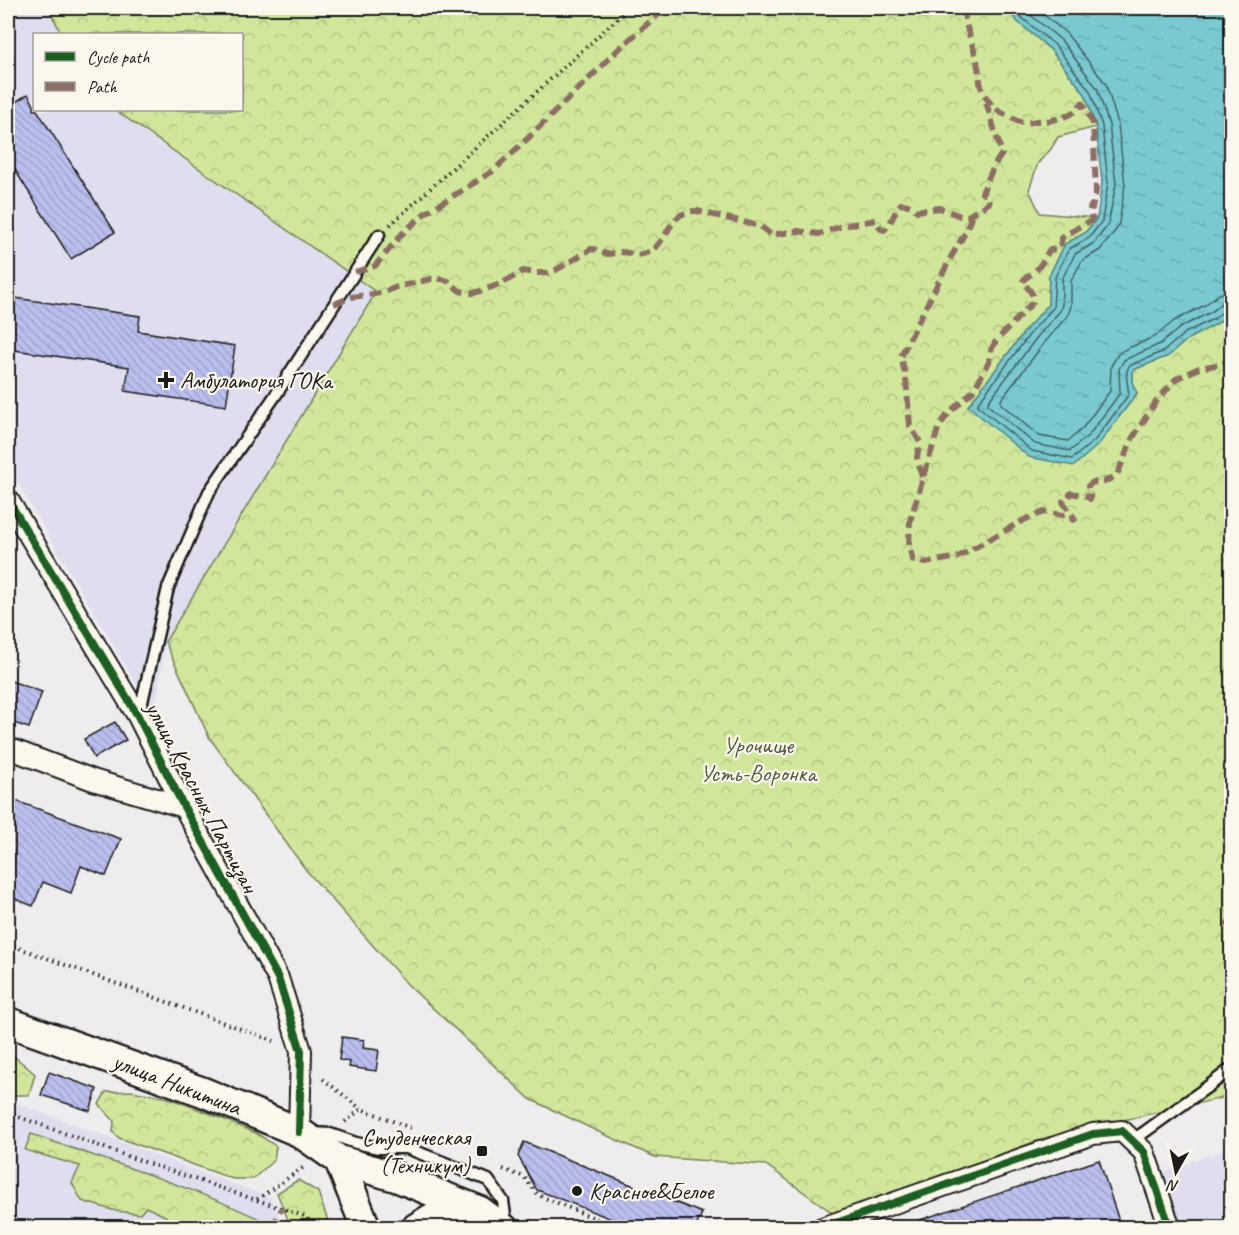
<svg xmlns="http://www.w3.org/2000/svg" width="1239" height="1235" font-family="Caveat,sans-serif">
	<defs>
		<pattern id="forest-crowns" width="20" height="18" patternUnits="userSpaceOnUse" patternTransform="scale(1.5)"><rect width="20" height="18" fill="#cfe69b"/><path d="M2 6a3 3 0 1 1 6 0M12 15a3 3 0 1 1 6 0" fill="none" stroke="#b1c585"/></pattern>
		<pattern id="water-ripples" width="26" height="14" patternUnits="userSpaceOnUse" patternTransform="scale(1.5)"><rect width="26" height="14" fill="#79cad0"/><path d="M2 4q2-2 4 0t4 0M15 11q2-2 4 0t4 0" fill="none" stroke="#68adb2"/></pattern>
		<pattern id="building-back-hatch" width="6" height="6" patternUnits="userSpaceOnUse" patternTransform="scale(1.5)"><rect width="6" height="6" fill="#b9beef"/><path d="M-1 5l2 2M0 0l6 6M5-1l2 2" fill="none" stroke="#9ea3cc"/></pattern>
	</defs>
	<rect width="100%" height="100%" fill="#eeeced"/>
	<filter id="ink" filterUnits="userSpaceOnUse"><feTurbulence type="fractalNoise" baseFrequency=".0167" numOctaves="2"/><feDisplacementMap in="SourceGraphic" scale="12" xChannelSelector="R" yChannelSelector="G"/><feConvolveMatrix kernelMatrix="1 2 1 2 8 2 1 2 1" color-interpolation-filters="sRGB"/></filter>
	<g filter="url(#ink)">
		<path fill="#dedeee" d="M8,8H48L62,34H34V110H115L377,292L165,642L155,716L8,467Z
			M8,1100L271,1198L282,1227H8Z
			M1231,1147V1227H1172L1154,1176Z"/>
		<path fill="url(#forest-crowns)" stroke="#76815c" stroke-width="1.5" d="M48,8H1007L1018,22L1050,49L1085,94L1096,127L1058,137L1051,149L1038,163L1029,190L1040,213L1097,218L1085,233L1065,244L1049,276L1048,305L1028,327L968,406L1119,417L1137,394L1133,385V370L1168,356L1188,339L1218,323L1231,312V1096L1048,1137L834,1214L766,1165L655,1157L601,1133L530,1099L408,985L306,870L209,737L165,642L376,292L115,110H242V34H62Z
			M8,1051L35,1074L29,1095H12L8,1094Z
			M132,1091L169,1098L211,1114L256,1133L276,1146L274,1160L253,1179H233L119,1138L113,1132L114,1121L99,1104L106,1092Z
			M31,1134C113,1163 198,1188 276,1227H180L165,1216L146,1207L140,1214L116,1211L82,1201L72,1183L80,1166L25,1150Z
			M298,1180L318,1192L330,1227H291L277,1193Z"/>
		<path fill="url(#water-ripples)" stroke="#548488" stroke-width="1.5" d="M1007,8H1231V312L1218,323L1188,339L1168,356L1133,370V385L1137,393L1099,444L1074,466L1029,457L968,406L1028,327L1048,305L1049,276L1065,244L1085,233L1097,218L1102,182L1096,127L1085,94L1050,49L1018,22Z"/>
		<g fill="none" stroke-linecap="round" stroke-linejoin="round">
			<path stroke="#416264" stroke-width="1.5" d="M1015,8L1022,18L1055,45L1090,91L1102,126L1108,183L1102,221L1089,238L1069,249L1055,277L1053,308L1032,331L978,403V406L1032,451L1072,459L1095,440L1129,394C1128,385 1124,375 1129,366L1164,351L1185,333L1215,318L1227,308H1232
				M1024,8L1028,13L1061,40L1097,88L1109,125L1116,184L1108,225L1094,243L1075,254L1062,279V305L1060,311L1038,336L988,402V405L1035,444L1070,451L1089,435L1120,393L1119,369L1124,360L1160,344L1181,327L1211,312L1223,302L1232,300
				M1036,8L1067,34L1106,84L1118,124L1125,185L1119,223L1116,230L1100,250L1082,261L1071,281V306L1068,315L1045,342L1001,400V404L1039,436L1068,441L1082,429L1110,391L1111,366L1118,354L1124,350L1156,336L1174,321L1205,305L1219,294L1232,291"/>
		</g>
		<path fill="url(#building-back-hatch)" stroke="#1c1c1c" stroke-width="1.5" d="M28,94L34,105V110H37L115,232L71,259L8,159V107Z
			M8,297L140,316L138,331L235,346L226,406L125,391L129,367L8,349Z
			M8,680L42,692L29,728L8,721Z
			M115,722L126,740L94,758L84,739Z
			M8,798L121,839L106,876L81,866L71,893L43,882L33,906L8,896Z
			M342,1037L364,1040L363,1048L379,1050L376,1071L349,1067L350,1062L339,1060Z
			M49,1072L97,1089L90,1111L41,1095Z
			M524,1142L702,1213L696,1227H632L537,1190L518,1156Z
			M1099,1160L1121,1227H909L908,1224Z"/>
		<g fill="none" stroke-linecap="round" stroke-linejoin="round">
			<g stroke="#1c1c1c" stroke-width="15">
				<path id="lane" d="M139,715L168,588L209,492L277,393L379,235
					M312,1133L330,1134L356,1143L379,1148H407L488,1180L503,1201L506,1224
					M1132,1141L1210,1085L1232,1068"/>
			</g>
			<g stroke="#1c1c1c" stroke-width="24">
				<path id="street" d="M8,500L138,716L184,807L278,978L301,1051L299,1132
					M8,748L93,780L184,807
					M822,1228L1093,1134L1122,1131L1144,1152L1170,1228"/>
			</g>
			<g stroke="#1c1c1c" stroke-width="33">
				<path id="secondary" d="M8,1022L203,1092L299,1132L339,1160L396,1177L480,1211L503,1228
					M339,1160L366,1228
					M416,1228L445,1210L472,1211"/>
			</g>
			<path stroke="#1c1c1c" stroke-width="4" stroke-dasharray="1.5 4.5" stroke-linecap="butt" d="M390,225L629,8
				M8,944L274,1041
				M323,1079L361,1109
				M8,1113L127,1156L256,1200L304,1167
				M345,1122L361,1109L414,1129
				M503,1169L524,1177L538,1195L618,1228
				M257,1200L307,1217L311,1228"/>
			<use href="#lane" stroke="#fbf7ec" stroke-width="10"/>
			<use href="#street" stroke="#fbf7ec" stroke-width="20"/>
			<use href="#secondary" stroke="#fbf7ec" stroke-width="28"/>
			<path stroke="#8d6e63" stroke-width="6" stroke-dasharray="12 6" stroke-linecap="butt" d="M964,8C964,28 975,46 978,67C980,76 979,86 984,94C989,103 998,114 1008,115C1023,129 1031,119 1048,121C1062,118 1074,115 1082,103L1093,123L1096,191L1092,208L1091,206L1090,208L1092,220L1062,237L1061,243L1056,249L1049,250C1045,258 1041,266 1034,272C1029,276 1025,276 1022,283C1029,288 1034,293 1033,302L996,341L991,350L989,362L973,391L950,412L939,426L910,521L909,547L913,560L925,563L958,557L1024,520L1044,512L1070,516L1073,520L1075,519L1063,502L1064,499L1068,498L1071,493L1087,496L1090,499V492L1088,486L1093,482L1099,483L1104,482L1117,475L1132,439L1155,403L1176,379L1199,368L1221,364L1232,360
				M355,272L375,266L402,234L424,214L493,171L523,143L622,46L659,14L665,8
				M334,304L352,297L381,293L397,287L431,279H442L448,281L460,291L469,293H474L501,284L523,271L536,273H547L556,270L591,249C598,249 602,253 608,254C612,254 615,252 618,252C627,251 636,257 646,253C670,245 666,210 697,211L760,226L771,235L798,231L819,234L842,226L876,220L881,229L884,230C892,223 894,212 901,204C908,204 912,206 917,211L940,208L960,216H968L989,203L987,195L982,193C988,180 993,165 1002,154L986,102
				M922,477L917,457L920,442L910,426L906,379L901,356L951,257L965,233L973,213
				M1225,923L1232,926
				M272,1228L282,1208"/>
			<g stroke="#fbf7ec" stroke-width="11">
				<path id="cycleway" d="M8,500L138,716L184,807L278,978L301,1051L299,1132
					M822,1228L1093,1134L1122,1131L1144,1152L1170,1228"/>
			</g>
			<use href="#cycleway" stroke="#1b5e20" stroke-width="8"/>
		</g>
	</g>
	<g fill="#1c1c1c" stroke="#fbf7ec" stroke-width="2">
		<path d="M163 371h6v6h6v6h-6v6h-6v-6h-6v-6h6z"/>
		<rect x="476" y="1145" width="12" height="12" rx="3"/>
		<circle cx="577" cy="1191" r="6"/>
	</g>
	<g text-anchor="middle" stroke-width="4.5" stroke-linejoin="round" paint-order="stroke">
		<g font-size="24" fill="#1c1c1c" stroke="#fbf7ec" text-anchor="start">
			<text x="180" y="388">Амбулатория ГОКа</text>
			<text x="470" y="1145" text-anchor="end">Студенческая<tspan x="470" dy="28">(Техникум)</tspan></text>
			<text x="589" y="1199">Красное&amp;Белое</text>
		</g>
		<g font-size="24" fill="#525942" stroke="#fbf7ec">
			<text x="758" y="753">Урочище<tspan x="758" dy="28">Усть-Воронка</tspan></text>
		</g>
		<g font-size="24" fill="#1c1c1c" stroke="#fbf7ec">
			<text transform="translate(202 797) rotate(62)" y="8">улица Красных Партизан</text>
			<text transform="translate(177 1084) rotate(21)" y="8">улица Никитина</text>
		</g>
	</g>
	<rect width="1239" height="1235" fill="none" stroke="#fbf7ec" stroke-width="30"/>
	<rect x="15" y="15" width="1209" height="1205" fill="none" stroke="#1c1c1c" stroke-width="2" filter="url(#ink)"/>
	<rect x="33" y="33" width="210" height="78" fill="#fbf7ec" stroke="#a29f99" stroke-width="1.5"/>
	<rect x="45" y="52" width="30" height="9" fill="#1b5e20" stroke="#a29f99" stroke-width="1.5"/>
	<text x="87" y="63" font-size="18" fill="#1c1c1c">Cycle path</text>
	<rect x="45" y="82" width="30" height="9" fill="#8d6e63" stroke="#a29f99" stroke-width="1.5"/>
	<text x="87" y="93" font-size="18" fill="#1c1c1c">Path</text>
	<g transform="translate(1176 1172) rotate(189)" stroke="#fbf7ec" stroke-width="4.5" paint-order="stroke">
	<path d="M0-4.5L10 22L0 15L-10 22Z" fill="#1c1c1c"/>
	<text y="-9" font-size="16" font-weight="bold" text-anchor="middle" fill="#1c1c1c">N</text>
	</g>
</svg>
